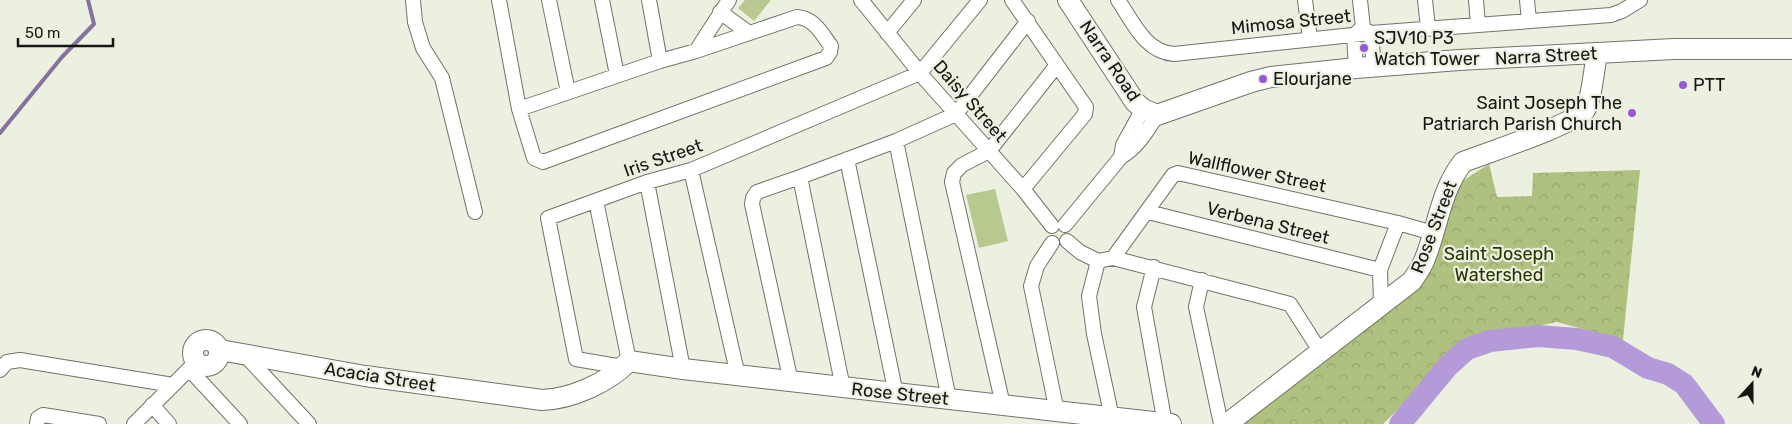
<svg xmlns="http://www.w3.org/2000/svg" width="1792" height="424" font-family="Rubik,sans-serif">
	<defs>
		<pattern id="forest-crowns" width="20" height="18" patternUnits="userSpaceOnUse" patternTransform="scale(1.25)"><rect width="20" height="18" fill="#aec17f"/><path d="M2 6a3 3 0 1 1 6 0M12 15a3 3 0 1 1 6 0" fill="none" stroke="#95a56d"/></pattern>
	</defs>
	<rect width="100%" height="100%" fill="#ebf0e1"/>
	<path fill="url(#forest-crowns)" d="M1489,164L1497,197L1532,196L1533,173L1640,170L1623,340L1557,322L1468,340L1383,424H1244L1417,290L1456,185Z"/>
	<path fill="#b8c98f" d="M745,0H771L754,21L738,8Z
		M995,189L1008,241L979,248L966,195Z"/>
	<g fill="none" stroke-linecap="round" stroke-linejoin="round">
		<path stroke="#85739d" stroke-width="4" d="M0,133L62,57L94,24L88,0"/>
		<path stroke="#b49ad8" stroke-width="22" d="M1400,424L1448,366L1467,349L1490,341L1538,336L1577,339L1613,347L1648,368L1668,374L1684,384L1714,424"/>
		<g stroke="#707467" stroke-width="16">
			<path id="street" d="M413,0L415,22L423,48L442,78L475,212
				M499,0L519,109L660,61L696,51L729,0
				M549,0L568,92
				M602,0L617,75
				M649,0L660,61
				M861,0L924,78L1023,189L1052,226
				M1012,0L1086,107L1085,114L1023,189
				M1118,0C1133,22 1145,52 1174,54L1371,33L1611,15L1622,11L1640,0
				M1305,0L1310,39
				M1360,0L1363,28
				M1425,0L1428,28
				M1476,0L1478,25
				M1527,0L1529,21
				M720,12L749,33
				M1363,29L1371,33L1374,67
				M887,33L914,0
				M1356,68L1354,35L1360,30
				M519,109L534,158L543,162L826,58L830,52L831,46C822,34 814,18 797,17L696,51
				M896,141L949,399
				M1121,157L1123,145L1143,109
				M847,159L896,394
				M691,170L738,376
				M800,177L896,141L956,114L1028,21
				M647,182L683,369
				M596,201L629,361
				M1148,212L1380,270
				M1065,225L1121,157C1138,147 1147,131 1157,115
				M1067,241L1080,252L1098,261L1113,258L1290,304L1320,351
				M1052,243L1037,266L1031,286L1057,412
				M1113,258L1173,175L1178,173L1398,223L1433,233
				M1098,261L1089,296L1094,334L1112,418
				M1154,267L1144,307L1165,424
				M1202,280L1196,307L1221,424
				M1381,304L1380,270L1398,223
				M245,355L309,424
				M623,367L576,359L548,218L647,182L691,170L920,73L980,0
				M189,369L240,424
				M0,370L7,362L20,360L173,385
				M791,382L752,204L753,198L757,192L800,177L843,388
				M152,405L169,424
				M1003,405L952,182L954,173L962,165L989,151L1057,65
				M37,424L38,418L43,415L99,424
				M134,424L196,362"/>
		</g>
		<g stroke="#707467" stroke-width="22">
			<path id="secondary" d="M1068,0L1135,102L1143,109L1157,115L1251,82L1271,77L1356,68L1459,60L1674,49H1792
				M193 353a13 13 0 1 1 26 0a13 13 0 1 1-26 0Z
				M220,350L365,376L542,400C571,399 608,383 629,361L683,369L1171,424
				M1227,424L1412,281C1416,275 1421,268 1424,261C1438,228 1440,191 1463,162C1486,153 1573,125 1585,110C1591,102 1595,64 1597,53"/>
		</g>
		<use href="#street" stroke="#fff" stroke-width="14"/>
		<use href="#secondary" stroke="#fff" stroke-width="20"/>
	</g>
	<g fill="#935ad2" stroke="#ebf0e1" stroke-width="2">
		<circle cx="1364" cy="48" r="5"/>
		<circle cx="1263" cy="79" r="5"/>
		<circle cx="1683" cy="85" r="5"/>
		<circle cx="1632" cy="113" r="5"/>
	</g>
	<g text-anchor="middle" stroke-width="4.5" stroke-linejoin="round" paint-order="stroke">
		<g font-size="18" fill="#161712" stroke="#ebf0e1">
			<text transform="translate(1291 22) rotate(-6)" y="6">Mimosa Street</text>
			<text transform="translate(1546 56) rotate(-3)" y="6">Narra Street</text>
			<text transform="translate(1110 61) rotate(56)" y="6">Narra Road</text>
			<text transform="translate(970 101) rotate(49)" y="6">Daisy Street</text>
			<text transform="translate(663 158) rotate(-19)" y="6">Iris Street</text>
			<text transform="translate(1257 172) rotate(12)" y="6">Wallflower Street</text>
			<text transform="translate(1268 223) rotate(14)" y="6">Verbena Street</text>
			<text transform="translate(1434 227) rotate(-69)" y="6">Rose Street</text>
			<text transform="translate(380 377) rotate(9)" y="6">Acacia Street</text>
			<text transform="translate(900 394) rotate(6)" y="6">Rose Street</text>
		</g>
		<g font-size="18" fill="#161712" stroke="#ebf0e1" text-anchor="start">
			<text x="1374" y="44">SJV10 P3<tspan x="1374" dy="21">Watch Tower</tspan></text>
			<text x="1273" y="85">Elourjane</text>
			<text x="1693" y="91">PTT</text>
			<text x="1622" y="109" text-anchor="end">Saint Joseph The<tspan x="1622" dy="21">Patriarch Parish Church</tspan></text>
		</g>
		<g font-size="18" fill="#283300" stroke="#ebf0e1">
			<text x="1499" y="260">Saint Joseph<tspan x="1499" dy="21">Watershed</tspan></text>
		</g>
	</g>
	<g transform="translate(1752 384) rotate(21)" stroke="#ebf0e1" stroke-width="4" paint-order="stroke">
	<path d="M0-4L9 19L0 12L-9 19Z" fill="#161712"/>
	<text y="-8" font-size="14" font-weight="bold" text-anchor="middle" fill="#161712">N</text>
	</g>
	<path d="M18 38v8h95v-8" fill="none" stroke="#161712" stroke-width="2.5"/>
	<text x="25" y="38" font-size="15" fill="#161712" stroke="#ebf0e1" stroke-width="4" paint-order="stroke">50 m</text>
</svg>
